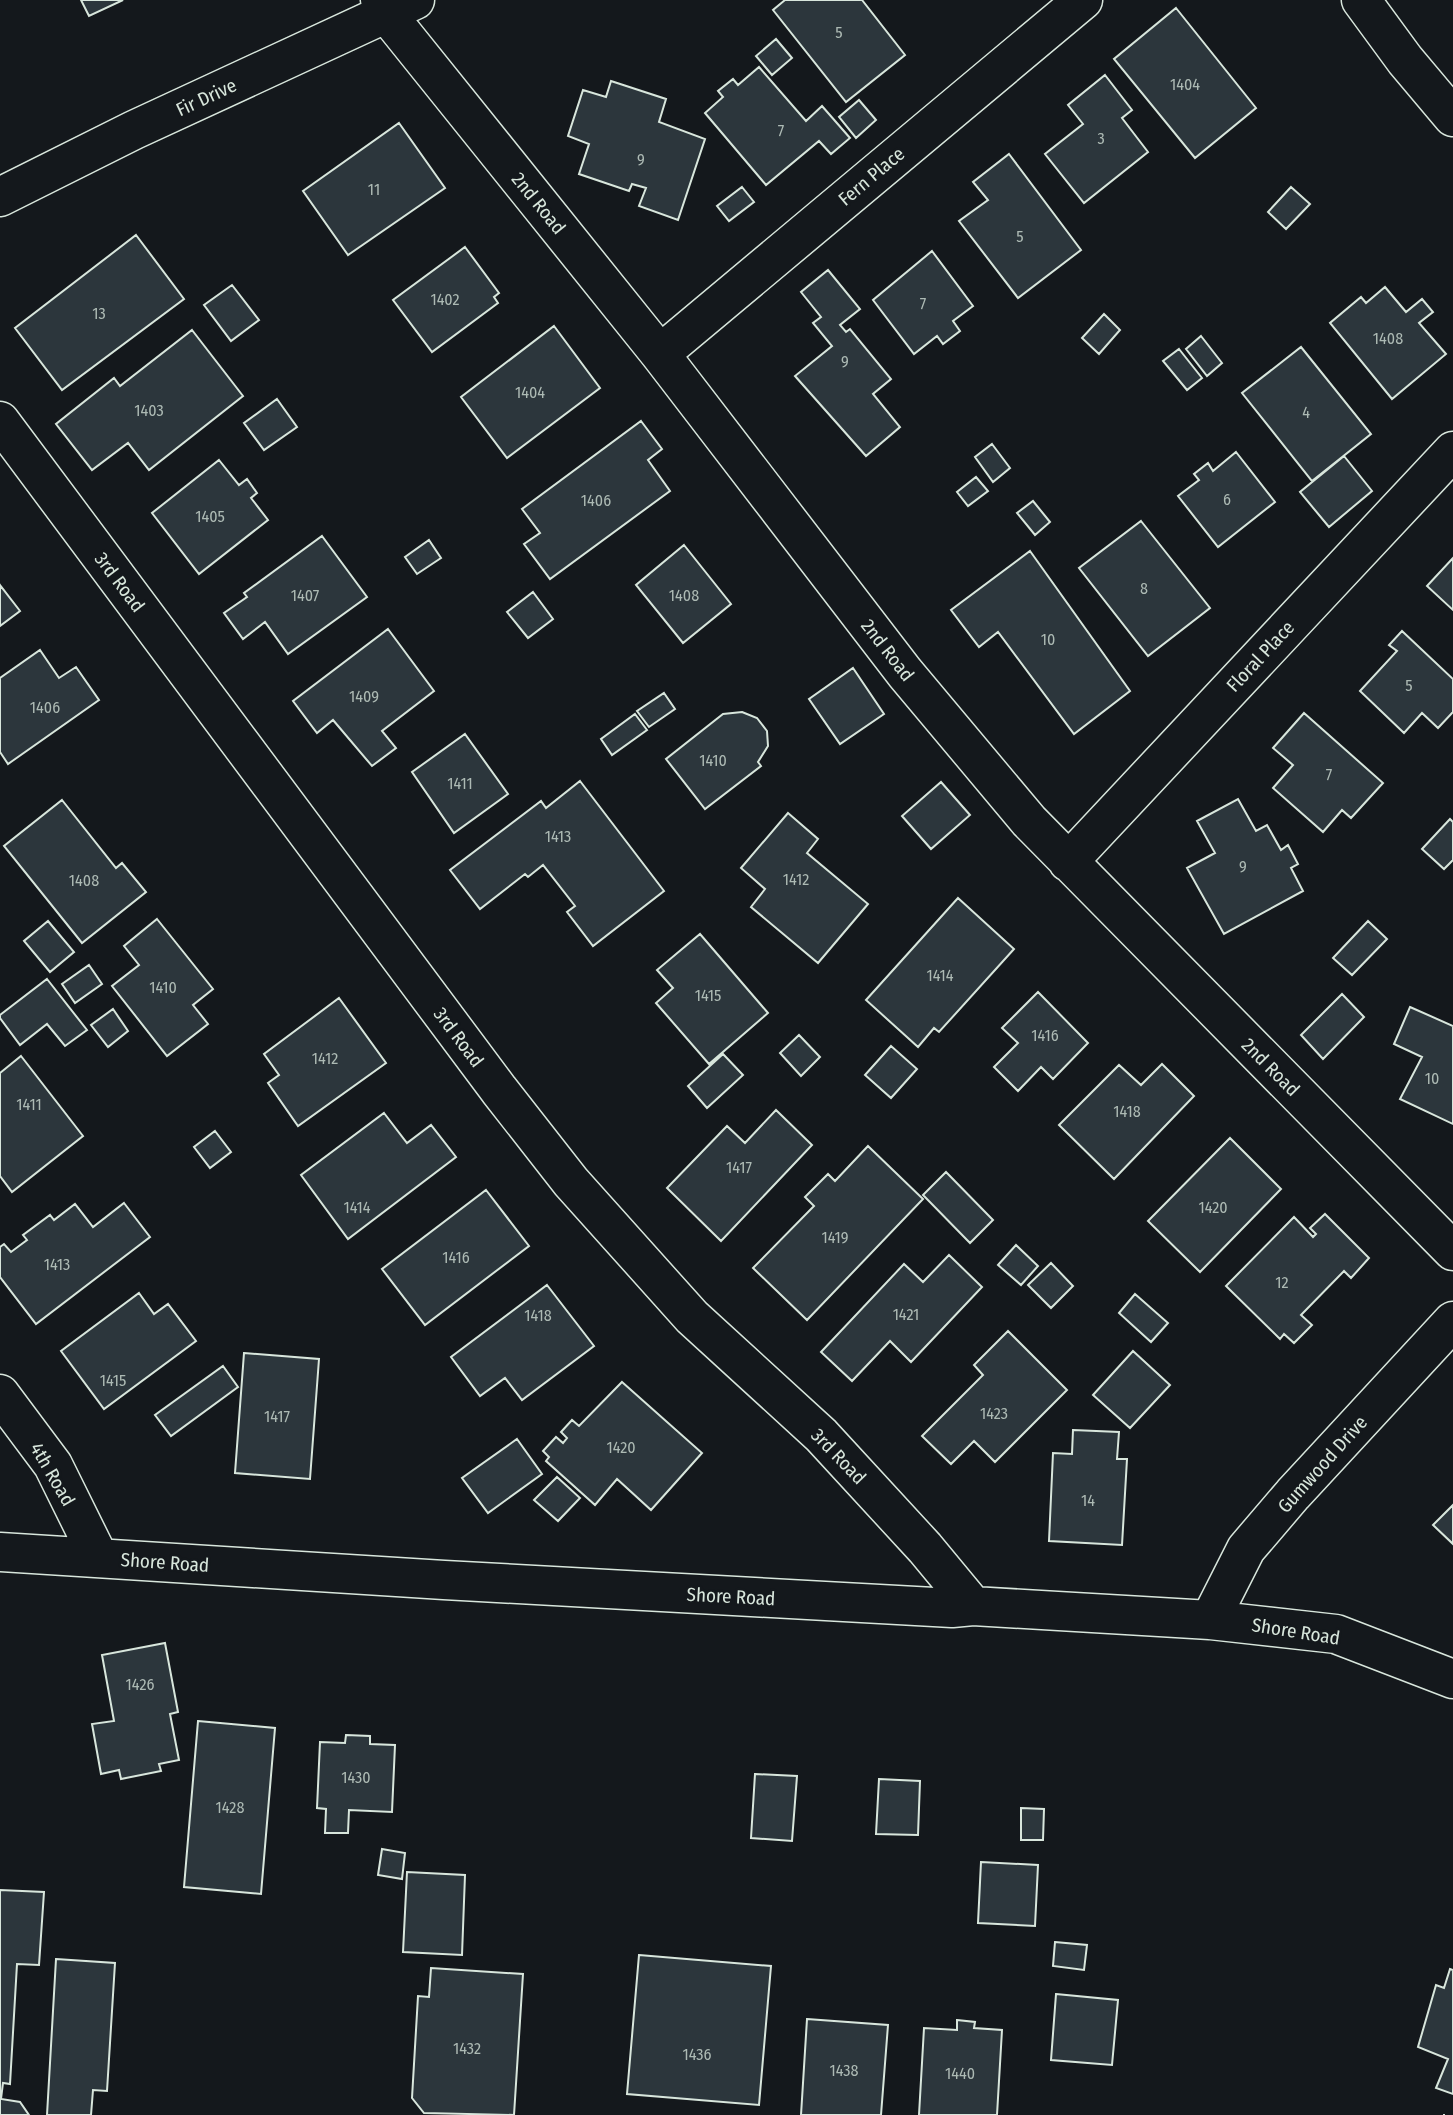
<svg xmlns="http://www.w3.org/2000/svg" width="1453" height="2115" font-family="'Fira Sans Condensed',sans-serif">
	<rect width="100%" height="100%" fill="#14181c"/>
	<path fill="#2c363c" stroke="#d8e6dc" stroke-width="2" d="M81,0H123L89,16Z
		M785,0H862L905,55L846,102L773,10Z
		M1176,8L1256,108L1195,158L1114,59Z
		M776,39L792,58L772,75L756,56Z
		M759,67L806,121L822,106L850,138L831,154L819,141L766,185L705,113L723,97L718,91L733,79L738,85Z
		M1105,75L1132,110L1122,118L1148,152L1084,203L1045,154L1083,124L1068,105Z
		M611,81L666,99L659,122L705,139L678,220L639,206L646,188L632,184L629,191L579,174L589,144L568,136L583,90L606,97Z
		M859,100L876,120L856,138L839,117Z
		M399,123L445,188L348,255L303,191Z
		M1009,154L1081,250L1018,298L959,221L988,200L973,182Z
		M742,187L754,202L729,221L717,206Z
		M1291,187L1310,204L1286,229L1268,212Z
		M136,235L184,299L62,390L15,328Z
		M465,247L499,293L494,297L498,303L432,352L393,300Z
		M932,251L973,306L953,321L960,331L943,344L937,336L914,354L873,300Z
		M828,270L860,309L840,325L846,332L850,329L891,379L873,394L900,427L866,456L795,376L832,346L813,323L821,317L801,292Z
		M232,285L259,320L231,341L204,305Z
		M1385,287L1406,312L1422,299L1433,312L1419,323L1446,354L1392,399L1330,323L1361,297L1366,303Z
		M1104,314L1120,330L1099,354L1082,338Z
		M554,326L600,388L507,458L461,397Z
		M192,330L243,396L149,470L128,443L92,470L56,424L114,378L120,386Z
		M1201,336L1222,363L1207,376L1186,349Z
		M1301,347L1371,434L1312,481L1242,393Z
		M1179,349L1202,378L1187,390L1163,361Z
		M277,399L297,427L264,450L244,423Z
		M641,421L662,449L648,460L670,491L550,579L524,544L540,533L522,509Z
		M992,444L1010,468L993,482L975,457Z
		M1236,452L1275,502L1218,547L1178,496L1199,480L1194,474L1208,463L1213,471Z
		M1344,456L1372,491L1329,527L1300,492Z
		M219,460L239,485L247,479L257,493L251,498L268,520L199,574L152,513Z
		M976,477L988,491L968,506L957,492Z
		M1033,501L1050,522L1035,535L1017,513Z
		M1141,521L1210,608L1148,656L1079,568Z
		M322,536L367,597L288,654L265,622L243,639L224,613L247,597L244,593Z
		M429,540L441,558L417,574L405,557Z
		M684,545L731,604L683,643L636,585Z
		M1030,551L1130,691L1074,734L998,632L979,647L951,610Z
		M1453,558V610L1427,586Z
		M0,585L20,611L0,626Z
		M533,592L553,619L528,638L507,612Z
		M388,629L434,691L382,731L396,748L372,766L333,720L317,733L293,701Z
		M1402,631L1453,679V712L1438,728L1422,713L1404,733L1360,691L1397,651L1389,645Z
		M40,650L59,678L76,667L99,700L8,764L0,752V678Z
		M853,668L884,714L840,744L809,699Z
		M664,693L675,709L649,727L637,711Z
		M742,712L757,718L767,731L768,746L758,762L761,766L705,809L666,759L723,714Z
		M1304,713L1383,783L1351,818L1342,810L1323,832L1273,788L1293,765L1273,748Z
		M635,714L647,730L612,755L601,739Z
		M465,734L508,794L454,833L412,772Z
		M580,781L664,891L593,946L567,912L575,906L543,865L528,877L525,874L480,909L450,870L541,801L546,808Z
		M941,782L970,815L931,849L902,816Z
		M1238,799L1256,831L1267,825L1281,850L1288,845L1298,864L1291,868L1303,891L1224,934L1187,868L1215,853L1197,821Z
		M62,800L116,868L122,863L146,892L82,943L4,846Z
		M788,813L818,839L807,853L868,904L818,963L751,907L765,889L741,868Z
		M1450,819L1453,822V860L1444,869L1422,849Z
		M958,898L1014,949L939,1032L934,1028L918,1047L866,1000Z
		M157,919L213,989L193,1005L208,1024L167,1056L112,986L139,965L124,946Z
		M48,921L74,952L50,972L24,941Z
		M1368,921L1387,939L1352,975L1333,958Z
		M700,934L768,1013L709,1064L656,1003L673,988L657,970Z
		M89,965L102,984L75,1003L62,984Z
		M47,979L87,1030L65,1046L47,1024L20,1045L0,1018V1015Z
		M1038,992L1088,1043L1053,1079L1041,1067L1018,1091L994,1067L1018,1043L1002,1028Z
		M1342,994L1364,1017L1323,1059L1301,1035Z
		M339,998L386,1063L298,1126L268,1083L279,1075L264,1054Z
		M1410,1007L1453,1026V1124L1400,1099L1422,1057L1394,1044Z
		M113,1009L128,1031L108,1047L91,1025Z
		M799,1035L820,1057L801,1076L780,1053Z
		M891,1046L917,1069L891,1098L865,1075Z
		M723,1054L743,1075L707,1108L688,1086Z
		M21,1056L83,1136L12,1192L0,1176V1073Z
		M1162,1064L1194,1096L1114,1179L1059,1125L1119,1065L1141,1085Z
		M776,1110L812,1145L721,1241L667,1188L727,1126L745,1143Z
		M384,1113L407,1143L431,1125L456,1157L348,1239L301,1175Z
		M215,1131L231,1152L210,1168L194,1147Z
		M1230,1138L1281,1189L1200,1272L1148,1221Z
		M868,1146L923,1199L807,1320L753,1268L814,1206L805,1197L828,1174L835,1181Z
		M946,1172L993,1220L970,1243L923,1195Z
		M486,1190L529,1246L425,1325L382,1269Z
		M124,1203L150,1237L36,1324L0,1277V1247L4,1244L11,1252L27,1240L23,1235L50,1215L54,1220L75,1204L93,1227Z
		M1325,1214L1369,1258L1351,1278L1344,1271L1301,1315L1312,1325L1294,1343L1284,1334L1280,1339L1226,1286L1294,1217L1313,1237L1316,1234L1310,1228Z
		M1016,1245L1038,1266L1021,1285L998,1265Z
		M949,1255L982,1287L911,1362L890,1341L852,1381L821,1352L904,1264L923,1282Z
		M1051,1263L1073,1286L1051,1308L1028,1285Z
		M547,1285L594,1346L522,1400L505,1378L480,1396L451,1357Z
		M139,1293L154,1314L168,1304L196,1341L104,1409L61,1351Z
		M1135,1294L1168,1323L1151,1342L1119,1313Z
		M1008,1331L1067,1390L995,1462L974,1441L951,1464L922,1436L983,1375L974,1365Z
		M1133,1351L1170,1385L1130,1428L1093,1395Z
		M244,1353L319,1359L310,1479L235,1473Z
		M223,1366L238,1387L171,1436L155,1415Z
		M622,1382L702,1453L651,1510L617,1479L595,1505L546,1461L549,1457L543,1451L556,1437L563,1443L567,1438L561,1432L572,1420L579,1426Z
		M1073,1430L1119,1432L1117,1459H1127L1122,1545L1049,1541L1053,1453L1072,1454Z
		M517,1439L542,1474L488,1513L462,1478Z
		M557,1477L580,1498L558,1521L534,1500Z
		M1453,1505V1544L1433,1525Z
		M165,1643L178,1712L170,1714L179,1760L159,1764L161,1771L121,1779L119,1770L101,1774L92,1724L114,1721L102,1655Z
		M198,1721L275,1728L261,1894L184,1887Z
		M346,1735L370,1736V1744L395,1745L392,1812L349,1810L348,1833H325L326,1809L317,1808L320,1742L345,1743Z
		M755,1774L797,1776L792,1841L751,1838Z
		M879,1779L920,1781L918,1835L876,1834Z
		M1021,1808L1044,1809L1043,1840H1021Z
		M382,1849L405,1853L402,1879L378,1875Z
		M981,1862L1038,1865L1035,1926L978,1923Z
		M407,1872L465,1875L462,1955L403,1952Z
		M0,1890L44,1892L39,1965L17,1964L10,2084L3,2083L1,2099L20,2102L29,2115H0Z
		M1055,1942L1087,1945L1084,1970L1053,1966Z
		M639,1955L771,1966L759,2105L627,2094Z
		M56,1959L115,1963L107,2091L93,2090L91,2115H47Z
		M431,1968L523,1974L514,2115L424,2113L412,2098L418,1996L429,1997Z
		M1450,1969L1453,1970V2094L1436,2088L1448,2059L1418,2047L1436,1985L1444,1988Z
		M1056,1994L1118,2000L1112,2065L1051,2060Z
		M807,2019L888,2025L881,2115H801Z
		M957,2020L975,2022L974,2028L1002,2030L997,2115H919L924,2028L957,2030Z"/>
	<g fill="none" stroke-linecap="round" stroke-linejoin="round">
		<g stroke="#d8e6dc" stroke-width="41">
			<path id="street" d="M380,0L386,13L660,354L905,673L1029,821L1453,1251
				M1361,0L1405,60L1453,117
				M0,197L134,130L415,0
				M660,354L1083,0
				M0,421L499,1090L571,1182L692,1317L821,1435L925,1548L973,1606
				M1068,862L1453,451
				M0,1394L53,1465L99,1558
				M0,1552L444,1580L952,1608L973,1606L1210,1620L1336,1634L1453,1679
				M1210,1620L1246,1549L1293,1494L1453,1321"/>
		</g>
		<use href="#street" stroke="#14181c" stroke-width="38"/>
		<path stroke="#d8e6dc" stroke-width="2" stroke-dasharray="9 3.5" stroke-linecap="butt" d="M1444,2115V2114"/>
	</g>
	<g text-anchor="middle" stroke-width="5" stroke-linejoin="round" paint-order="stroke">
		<g font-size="16" fill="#adbab4">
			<text x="839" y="38">5</text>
			<text x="1185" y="90">1404</text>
			<text x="781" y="136">7</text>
			<text x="1101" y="144">3</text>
			<text x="641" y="165">9</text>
			<text x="374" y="195">11</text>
			<text x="1020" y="242">5</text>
			<text x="445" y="305">1402</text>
			<text x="923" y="309">7</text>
			<text x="99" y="319">13</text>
			<text x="1388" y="344">1408</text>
			<text x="845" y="367">9</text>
			<text x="530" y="398">1404</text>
			<text x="149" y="416">1403</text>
			<text x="1306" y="418">4</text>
			<text x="1227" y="505">6</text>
			<text x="596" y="506">1406</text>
			<text x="210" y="522">1405</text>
			<text x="1144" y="594">8</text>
			<text x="305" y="601">1407</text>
			<text x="684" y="601">1408</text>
			<text x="1048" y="645">10</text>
			<text x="1409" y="691">5</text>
			<text x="364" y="702">1409</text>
			<text x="45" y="713">1406</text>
			<text x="713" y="766">1410</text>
			<text x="1329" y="780">7</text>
			<text x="460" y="789">1411</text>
			<text x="558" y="842">1413</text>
			<text x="1243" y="872">9</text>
			<text x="796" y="885">1412</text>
			<text x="84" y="886">1408</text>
			<text x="940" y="981">1414</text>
			<text x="163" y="993">1410</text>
			<text x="708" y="1001">1415</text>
			<text x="1045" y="1041">1416</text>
			<text x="325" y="1064">1412</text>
			<text x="1432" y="1084">10</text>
			<text x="29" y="1110">1411</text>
			<text x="1127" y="1117">1418</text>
			<text x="739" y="1173">1417</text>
			<text x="357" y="1213">1414</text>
			<text x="1213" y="1213">1420</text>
			<text x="835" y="1243">1419</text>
			<text x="456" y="1263">1416</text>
			<text x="57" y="1270">1413</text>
			<text x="1282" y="1288">12</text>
			<text x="906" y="1320">1421</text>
			<text x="538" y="1321">1418</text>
			<text x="113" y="1386">1415</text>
			<text x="994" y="1419">1423</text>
			<text x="277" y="1422">1417</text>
			<text x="621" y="1453">1420</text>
			<text x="1088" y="1506">14</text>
			<text x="140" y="1690">1426</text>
			<text x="356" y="1783">1430</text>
			<text x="230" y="1813">1428</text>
			<text x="467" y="2054">1432</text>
			<text x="697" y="2060">1436</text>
			<text x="844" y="2076">1438</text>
			<text x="960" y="2079">1440</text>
		</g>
		<g font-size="19" fill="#d8e6dc" stroke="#14181c">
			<text transform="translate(206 97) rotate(-25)" y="7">Fir Drive</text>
			<text transform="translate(871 176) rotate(-40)" y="7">Fern Place</text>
			<text transform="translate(539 203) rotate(51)" y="7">2nd Road</text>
			<text transform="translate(120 582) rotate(53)" y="7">3rd Road</text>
			<text transform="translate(888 650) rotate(52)" y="7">2nd Road</text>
			<text transform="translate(1260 656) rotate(-47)" y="7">Floral Place</text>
			<text transform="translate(459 1037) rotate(53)" y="7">3rd Road</text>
			<text transform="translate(1271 1067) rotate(45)" y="7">2nd Road</text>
			<text transform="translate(839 1456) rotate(46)" y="7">3rd Road</text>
			<text transform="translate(1322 1464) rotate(-48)" y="7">Gumwood Drive</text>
			<text transform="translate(53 1474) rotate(60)" y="7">4th Road</text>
			<text transform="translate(165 1562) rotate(4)" y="7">Shore Road</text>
			<text transform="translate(731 1596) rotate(3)" y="7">Shore Road</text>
			<text transform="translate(1296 1631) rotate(9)" y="7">Shore Road</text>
		</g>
	</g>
</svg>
